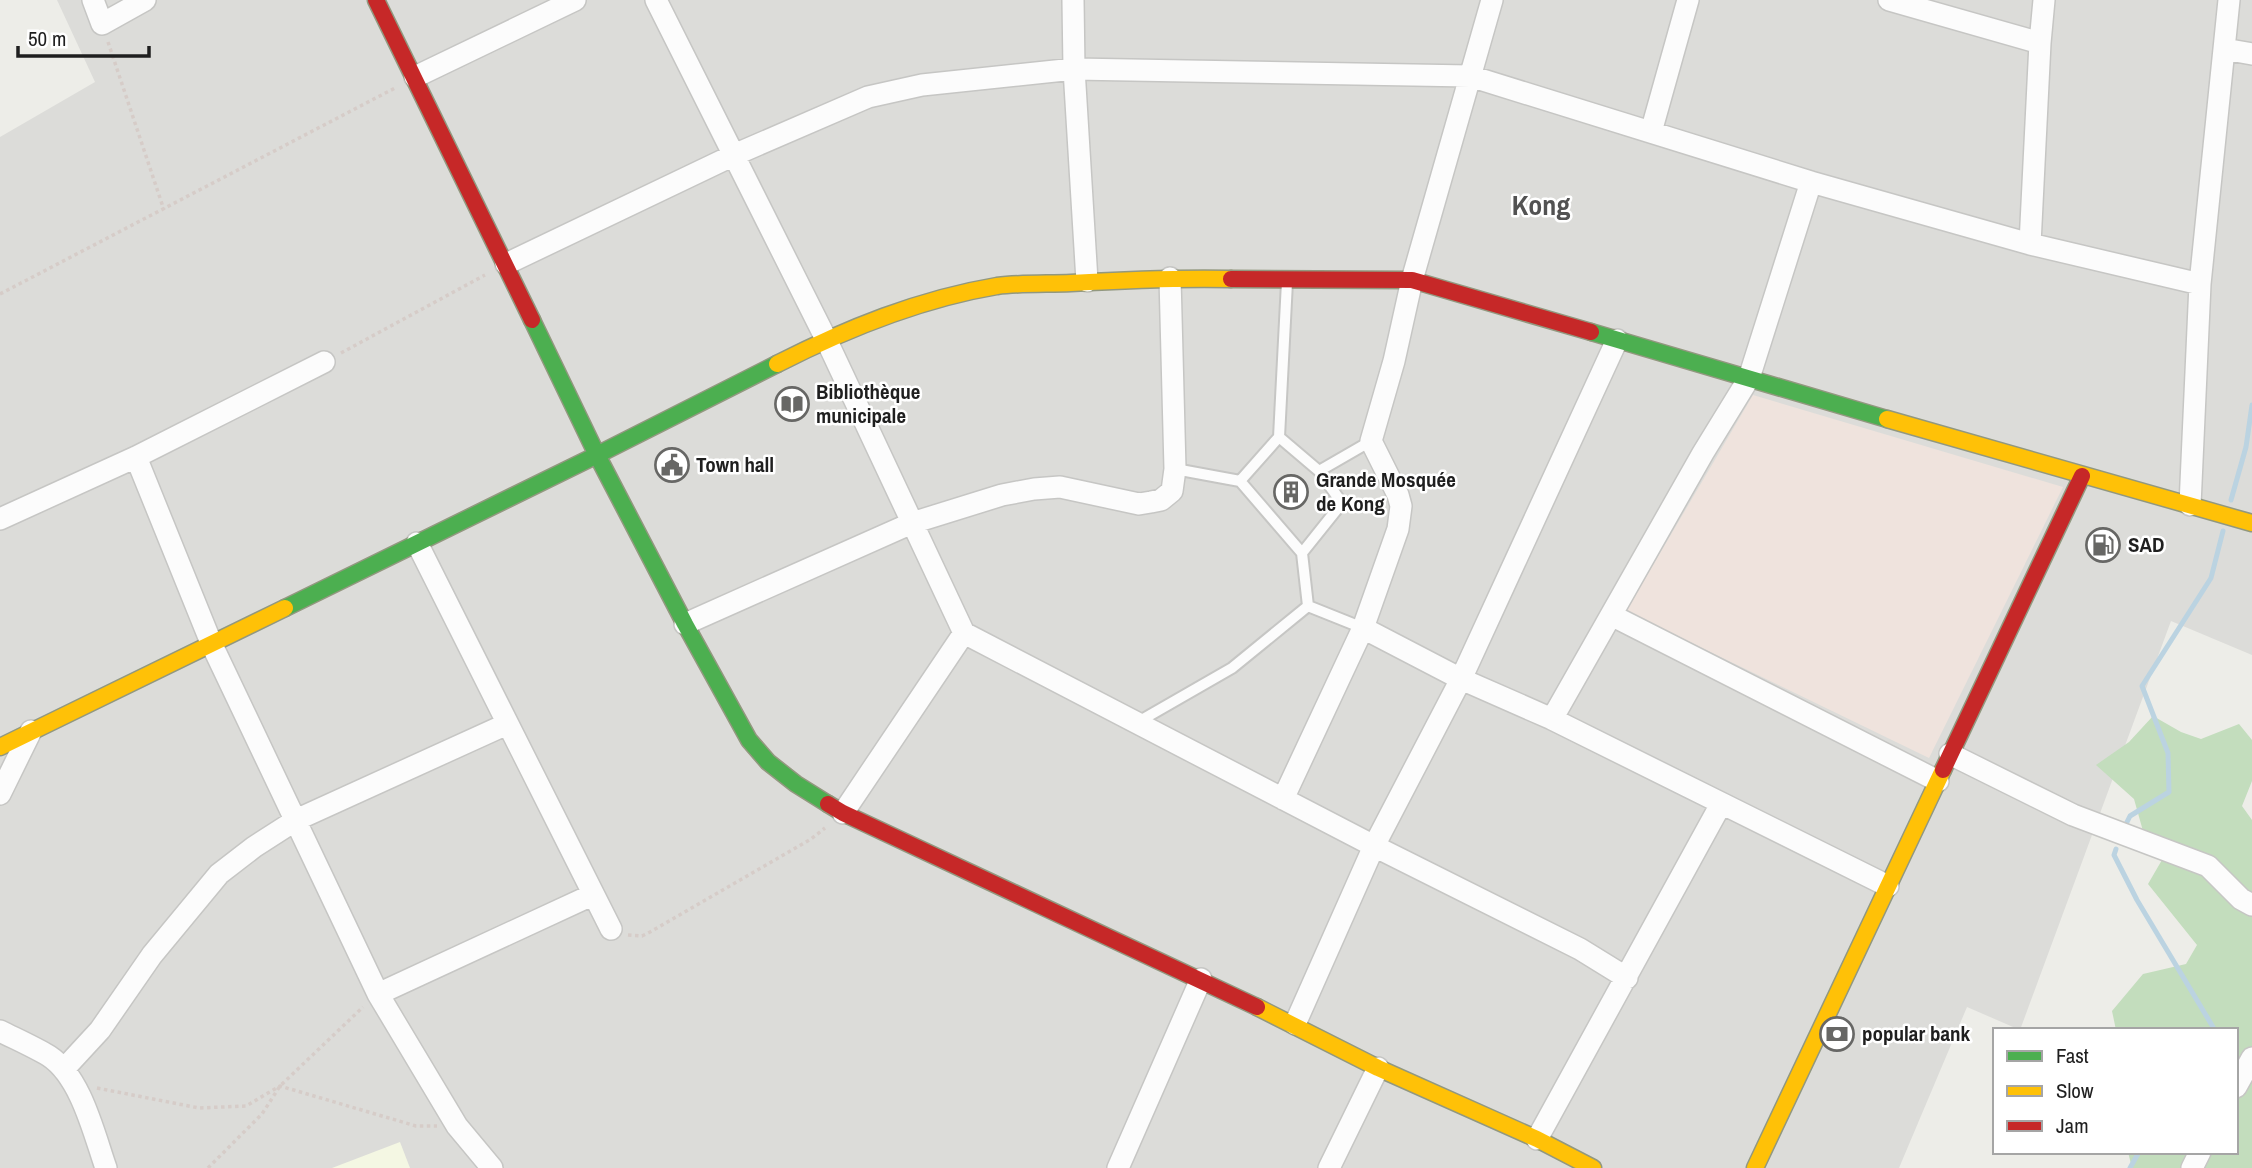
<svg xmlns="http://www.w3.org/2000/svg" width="2252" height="1168" font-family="'Archivo Narrow',sans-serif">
	<rect width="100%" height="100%" fill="#edede8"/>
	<path fill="#dcdcd9" d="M57,0H2252V655L2171,621L2020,1030L1967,1007L1899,1168H0V137L95,82Z"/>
	<path fill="#efe3dd" d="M1753,395L2063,487L1929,758L1626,611Z"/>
	<path fill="#f4f7e3" d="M400,1142L410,1168H332Z"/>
	<path fill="#c3ddbd" d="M2153,716L2181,732L2201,739L2239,724L2252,740V781L2242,806L2252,820V1168H2132L2128,1152H2236V1030H2116L2112,1011L2143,974L2186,964L2197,945L2148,884L2173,841L2143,831L2134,799L2096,765L2129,742Z"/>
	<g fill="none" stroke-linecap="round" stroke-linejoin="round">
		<path stroke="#bbd3e1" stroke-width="5" d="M2231,500L2246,447L2252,405
			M2127,822L2130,816L2169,792L2168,753L2142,686L2211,578L2223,531
			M2116,849L2114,855L2137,900L2213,1027L2212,1030
			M2130,1168L2139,1152"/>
		<g stroke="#c6c6c4" stroke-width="14">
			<path id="lane" d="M1279,437L1287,282
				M1175,469L1240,481
				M1319,471L1371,441
				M1302,553L1240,481L1279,437L1319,471L1342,503L1302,553L1308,606
				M1308,606L1363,628
				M1138,722L1232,668L1308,606"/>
		</g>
		<g stroke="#c6c6c4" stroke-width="24">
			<path id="street" d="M93,0L102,24L145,0
				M656,0L826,339L964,633L1374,846L1580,949L1627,978
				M1073,0L1074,69L1087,281
				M1889,0L2040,43
				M2224,49L2252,54
				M415,77L575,0
				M1651,132L1688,0
				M2030,244L2040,43L2044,0
				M506,264L734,155L868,97L922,85L1074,69L1470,76L1811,182L2030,244L2200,284
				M136,457L212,645L378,994L457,1126L492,1168
				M2190,505L2200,284L2229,0
				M0,519L136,457L324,362
				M417,543L611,929
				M1611,615L1938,781
				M685,624L912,523L1002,495L1034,489L1060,487L1139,504L1151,502L1161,500L1172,491L1175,469L1170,278
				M1363,628L1461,679L1552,719L1888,886
				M1552,719L1703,453L1749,378L1811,182
				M1950,754L2073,815L2208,866L2241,899L2252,905
				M0,794L31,731
				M1283,799L1363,628L1398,529L1401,506L1398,495L1371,441L1394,361L1412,280L1492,0
				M843,813L964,633
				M378,994L592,895
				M1295,1024L1374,846L1461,679L1617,340
				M0,1031C16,1039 34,1047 49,1056C81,1077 94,1134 106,1168
				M64,1069L100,1030L152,955L219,874L254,847L296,820L507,724
				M2236,1087L2252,1058
				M1537,1139L1721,804
				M1118,1168L1201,979
				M1329,1168L1378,1068
				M2192,1168L2200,1152"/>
		</g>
		<g stroke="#92987f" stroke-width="19">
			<path id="fast" d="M532,320L597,455L685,624L749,740L768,762L796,784L828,804
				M1591,332L1887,419
				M285,608L597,455L777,364"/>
		</g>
		<g stroke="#92987f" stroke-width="19">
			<path id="slow" d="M777,364C846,329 919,299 997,286C1021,283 1047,284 1071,283C1124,280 1177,278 1231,279
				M1887,419L2252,523
				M0,747L285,608
				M1257,1007L1378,1068L1537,1139L1593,1168
				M1755,1168L1943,770"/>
		</g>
		<g stroke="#92987f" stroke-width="19">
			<path id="jam" d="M376,0L532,320
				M1231,279L1412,280L1591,332
				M1943,770L2082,476
				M828,804L843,813L1257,1007"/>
		</g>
		<path stroke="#d6ccc8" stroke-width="3.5" stroke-dasharray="3.5 3.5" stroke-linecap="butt" d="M108,42L164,210
			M0,294L395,88
			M341,353L485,275
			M628,935L642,936L650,932L811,839L825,828
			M97,1088L199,1108L246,1106L280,1086L416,1126H437
			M208,1168L262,1114L280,1086L363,1007"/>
		<use href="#lane" stroke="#fcfcfc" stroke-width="10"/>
		<use href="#street" stroke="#fcfcfc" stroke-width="21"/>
		<use href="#fast" stroke="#4caf50" stroke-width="16"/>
		<use href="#slow" stroke="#ffc107" stroke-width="16"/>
		<use href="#jam" stroke="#c62828" stroke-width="16"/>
	</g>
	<defs>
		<g id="library-ring" transform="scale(1.75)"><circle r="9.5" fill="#fff" stroke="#676765" stroke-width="1.5"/><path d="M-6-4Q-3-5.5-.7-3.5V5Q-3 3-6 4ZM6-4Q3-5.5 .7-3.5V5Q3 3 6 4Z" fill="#676765"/></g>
		<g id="civic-ring" transform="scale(1.75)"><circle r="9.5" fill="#fff" stroke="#676765" stroke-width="1.5"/><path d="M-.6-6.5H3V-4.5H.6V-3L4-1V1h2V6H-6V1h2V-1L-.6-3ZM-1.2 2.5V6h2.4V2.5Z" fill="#676765"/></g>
		<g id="building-ring" transform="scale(1.75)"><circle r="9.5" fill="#fff" stroke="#676765" stroke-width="1.5"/><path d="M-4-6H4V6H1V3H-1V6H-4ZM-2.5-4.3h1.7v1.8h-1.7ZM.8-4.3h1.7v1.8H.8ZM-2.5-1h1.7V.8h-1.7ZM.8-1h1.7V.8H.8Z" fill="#676765"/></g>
		<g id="fuel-ring" transform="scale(1.75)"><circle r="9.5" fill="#fff" stroke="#676765" stroke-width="1.5"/><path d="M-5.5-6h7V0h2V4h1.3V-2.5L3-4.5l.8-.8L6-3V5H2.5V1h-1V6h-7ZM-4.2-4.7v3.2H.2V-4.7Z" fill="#676765"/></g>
		<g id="bank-ring" transform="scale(1.75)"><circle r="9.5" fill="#fff" stroke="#676765" stroke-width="1.5"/><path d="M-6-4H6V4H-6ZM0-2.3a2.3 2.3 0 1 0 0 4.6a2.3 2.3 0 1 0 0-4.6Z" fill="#676765"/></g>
	</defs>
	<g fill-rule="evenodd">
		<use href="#library-ring" x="792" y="404"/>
		<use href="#civic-ring" x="672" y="465"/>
		<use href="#building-ring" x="1291" y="492"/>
		<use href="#fuel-ring" x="2103" y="545"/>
		<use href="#bank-ring" x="1837" y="1034"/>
	</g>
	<g text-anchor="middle" stroke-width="5" stroke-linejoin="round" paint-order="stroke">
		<g font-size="21" font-weight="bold" fill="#1f1f1f" stroke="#fff" text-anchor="start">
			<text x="816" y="399">Bibliothèque<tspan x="816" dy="24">municipale</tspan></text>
			<text x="696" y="472">Town hall</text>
			<text x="1316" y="487">Grande Mosquée<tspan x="1316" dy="24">de Kong</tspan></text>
			<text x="2128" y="552">SAD</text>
			<text x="1862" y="1041">popular bank</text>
		</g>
		<g font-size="28" font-weight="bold" fill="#525252" stroke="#fff">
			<text x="1541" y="215">Kong</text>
		</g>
	</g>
	<rect x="1993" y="1028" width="245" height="126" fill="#ffffff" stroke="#a5a5a5" stroke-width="2"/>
	<rect x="2007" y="1051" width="35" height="10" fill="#4caf50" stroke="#a5a5a5" stroke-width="2"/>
	<text x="2056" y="1063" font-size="21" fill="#1f1f1f">Fast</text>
	<rect x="2007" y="1086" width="35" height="10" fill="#ffc107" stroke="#a5a5a5" stroke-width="2"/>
	<text x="2056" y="1098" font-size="21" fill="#1f1f1f">Slow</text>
	<rect x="2007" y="1121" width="35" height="10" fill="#c62828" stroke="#a5a5a5" stroke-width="2"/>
	<text x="2056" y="1133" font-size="21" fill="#1f1f1f">Jam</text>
	<path d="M18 46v10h131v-10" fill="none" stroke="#1f1f1f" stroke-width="3.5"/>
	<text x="28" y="46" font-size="21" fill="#1f1f1f" stroke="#ffffff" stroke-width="5" paint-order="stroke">50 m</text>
</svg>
